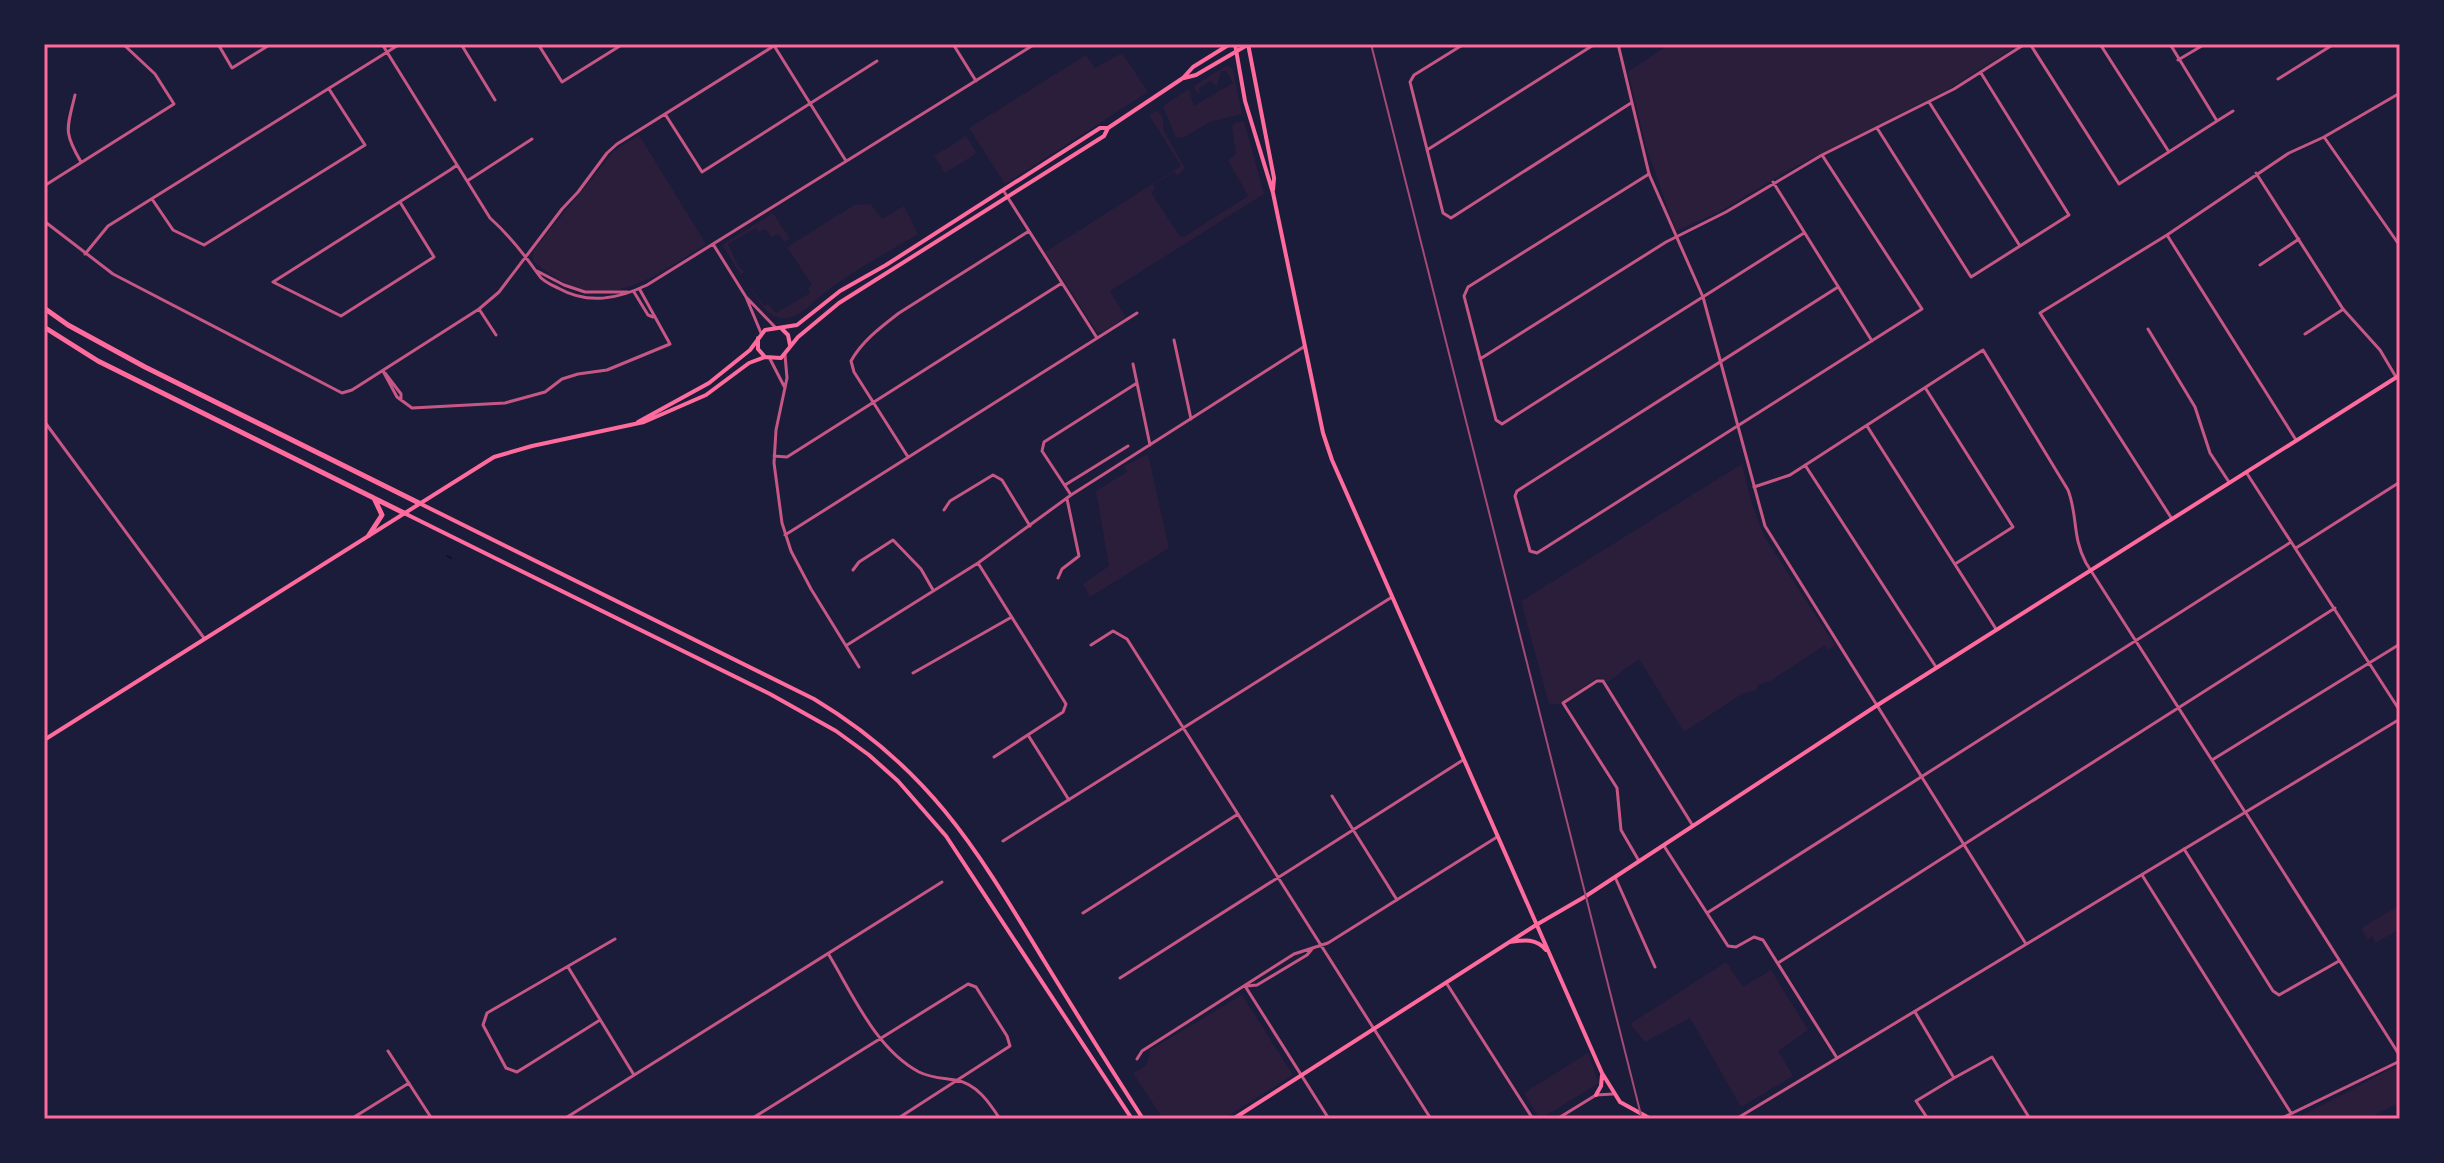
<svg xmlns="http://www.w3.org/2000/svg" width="2444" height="1163" font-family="'Source Sans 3',sans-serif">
	<rect width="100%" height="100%" fill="#1b1b3a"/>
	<path fill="#2a1e3b" d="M1670,44H2020L1949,89L1787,171L1719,212L1676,231L1646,147L1628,72Z
		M1122,53L1148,92L1005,184L969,128L1086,55L1095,68Z
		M1229,66L1233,70L1242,114L1209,122L1185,137L1176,138L1163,106L1189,89L1194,106L1233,83L1226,71H1221L1217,86L1210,81L1199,88L1200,93H1197L1194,86L1224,67Z
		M1158,110L1163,119V129L1185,168L1177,176L1174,172L1153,185L1155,189L1151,192L1180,237L1185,236L1248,196L1228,160L1236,154L1232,127L1234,123L1244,121L1264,194L1110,291L1126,317L1103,332H1097L1045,252L1181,166L1149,115Z
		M639,135L706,244C670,266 627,301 581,289C563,285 547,272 533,261V251L614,151Z
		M966,136L976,152L974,155L945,173L934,156Z
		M871,204L882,219L904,206L918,234C885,254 849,273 819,297C810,305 800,316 788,318C768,321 757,299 748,284L764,306L768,304L776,313L810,293L808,288L812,285L787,247L854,205Z
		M773,213L790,239L784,242L778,234L771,237L766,229L759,232L756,228L728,244L739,267L745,272L740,274L722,245Z
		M1148,454L1169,548L1090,597L1083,584L1109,566L1096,491L1127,472L1124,466Z
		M1742,464L1752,504L1764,536L1835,645L1829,650L1824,646L1770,681L1758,685L1756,690L1742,694L1684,732L1639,659L1608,682L1598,677L1559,704H1549L1521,601Z
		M2400,905V929L2375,943L2372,936L2368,940L2361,928Z
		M1726,962L1743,987L1771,970L1808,1030L1778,1051L1793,1076L1741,1107L1690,1018L1645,1042L1630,1024Z
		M1242,995L1293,1075L1223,1119H1163L1133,1073L1147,1065L1150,1050Z
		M1588,1053L1599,1083L1540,1119L1524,1093Z
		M2397,1066L2400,1070V1102L2367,1119H2295Z"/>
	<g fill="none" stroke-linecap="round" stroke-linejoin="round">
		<path stroke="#12122b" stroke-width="2" d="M447,556L451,558"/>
		<path stroke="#c65784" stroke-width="3" d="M218,44L232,68L271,44
			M382,44L490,218C509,235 524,254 538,274C542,281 551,285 558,288C588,305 618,299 647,285L1035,44
			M461,44L495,100
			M538,44L562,82L623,44
			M773,44L846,161
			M953,44L976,81
			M1464,44L1414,75L1410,82L1443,213L1451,218L1631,103
			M2030,44L2119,184L2217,121L2170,44
			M2100,44L2169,152
			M2178,60L2205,44
			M2278,79L2334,44
			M75,95C67,129 63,131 81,162
			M1929,102L2020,246
			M665,114L702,172L877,61
			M2217,121L2233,111
			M1877,128L1971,277L2069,215L1981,73
			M2324,137L2400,246
			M1427,150L1595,44
			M1822,155L1922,309L1537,553L1530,551L1515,496L1517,491L1838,287
			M2256,173L2343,309L2380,350L2396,377
			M1649,174L1468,287L1464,296L1496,420L1502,424L1804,233
			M467,181L532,139
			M1773,182L1872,341
			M44,186L174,104L155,74L123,44
			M1003,190L1097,338
			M152,199L173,230L204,245L365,145L329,89
			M400,202L434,257L341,316L273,282L450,170L457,165
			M44,221L113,274L342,393L352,390L479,309L499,292L562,209L578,192L607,153L617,144L777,44
			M2167,235L2296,440
			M713,244L746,297L761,333
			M85,254L108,226L400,44
			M2260,265L2299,239
			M537,271L564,285L585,292H628
			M634,292L648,315L653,317
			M747,298L775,327
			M479,309L496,335
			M2148,329L2195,407L2210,453L2229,482
			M2305,334L2342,310
			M1174,340L1191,419
			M785,355L787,378L776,430L774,463L782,523L791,551L811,589L859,667
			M770,359L785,388
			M1480,359L1666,242L1726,212L1822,155L1954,89L2025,44
			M1133,364L1150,445
			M383,371L397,397L412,408L505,403L545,392L562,379L578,374L607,370L670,344L640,290
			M385,373L401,394V400
			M1926,389L2013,527L1955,564
			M1867,426L1996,629
			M774,456L787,457L1062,283
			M908,457L854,372L851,361C862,341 881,327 899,313L1029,231
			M1805,465L1936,667
			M2246,472L2400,711
			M1065,485L1128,446
			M1754,487L1790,475L1983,350L2068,490C2078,516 2072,537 2086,563L2245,812
			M1071,495L1042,451L1044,442L1137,383
			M944,510L950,501L993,475L1002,480L1030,526
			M2172,519L2040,313L2167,235L2289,153L2324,137L2400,93
			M785,535L1137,313
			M2296,548L2400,482
			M978,563L1066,704L1063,712L994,757
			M853,570L859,562L893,540L921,569L933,590
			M1058,578L1062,569L1079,556L1067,499
			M847,645L978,563L1071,495L1305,346
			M1091,645L1113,631L1127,639L1431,1119
			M913,673L1010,618
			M1028,735L1069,800
			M2212,760L2400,644
			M1332,796L1397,900
			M1003,841L1392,597
			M1664,846L1728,946L1736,947L1754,937L1763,940L1837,1058
			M2184,849L2273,991L2279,995L2339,961
			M1639,861L1621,830L1617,788L1563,703L1597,681H1603L1693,826
			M2142,875L2291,1113
			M1615,877L1655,967
			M1083,913L1238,814
			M1707,913L2291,542
			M829,955C853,995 876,1049 919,1072C931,1078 942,1078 955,1080C976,1083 989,1102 1000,1119
			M1778,963L2335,608
			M568,967L634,1075
			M1120,978L1463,760
			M1447,984L1533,1119
			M1245,986L1329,1119
			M1247,986L1257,985L1307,955L1312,949
			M1915,1012L1954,1078L1992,1057L2030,1119
			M600,1020L517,1072L506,1068L483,1025L487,1013L615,939
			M388,1051L432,1119
			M1137,1059L1142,1051L1294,954L1328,943L1497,837
			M351,1119L409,1083
			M564,1119L942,882
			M751,1119L968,984L976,987L1007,1036L1010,1046L897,1119
			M1557,1119L1596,1095L1613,1094
			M1928,1119L1916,1101L1954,1078
			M2280,1119L2400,1061"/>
		<path stroke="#c65784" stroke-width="3" d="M1618,44L1649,174L1703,297L1765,526L2026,944
			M44,421L204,638
			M2246,813L2400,1056
			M1736,1119L2400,719"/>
		<path stroke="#ff6b9d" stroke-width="4" d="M1235,44L1245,101L1273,193L1323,433L1332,460L1602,1073L1620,1102L1651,1119
			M1248,44L1274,178L1273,190
			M1184,78L1196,75L1249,44
			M782,329L788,335L790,345
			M758,338V349L765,357L781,358L798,337L839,303L1104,136L1108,128L1183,78L1193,67L1230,44
			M638,422L709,383L750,350L765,330L797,325L840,291L886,265L1100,128H1108
			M44,740L494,457L532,446L644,422L706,395L749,363L765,357
			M1510,942C1524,940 1536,938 1546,950
			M1596,1095L1601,1086L1602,1075
			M1233,1119L1536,925L1586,896L1876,706L2400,375"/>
		<path stroke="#ff6b9d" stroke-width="4" d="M419,503L814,699C929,768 976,848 1043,959C1076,1013 1109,1066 1143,1119
			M404,513L770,694L836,731L869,755L898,781L946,836L1132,1119"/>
		<path stroke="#ff6b9d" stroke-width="5" d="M44,308L68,325L145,367L419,503
			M44,327L98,361L404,513
			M369,535L382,515L374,498"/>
		<path stroke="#a44b75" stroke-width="2" d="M1371,44L1642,1119"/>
	</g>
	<rect width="2444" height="1163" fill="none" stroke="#1b1b3a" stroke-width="92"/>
	<rect x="46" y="46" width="2352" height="1071" fill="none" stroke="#ff6b9d" stroke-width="3"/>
</svg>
